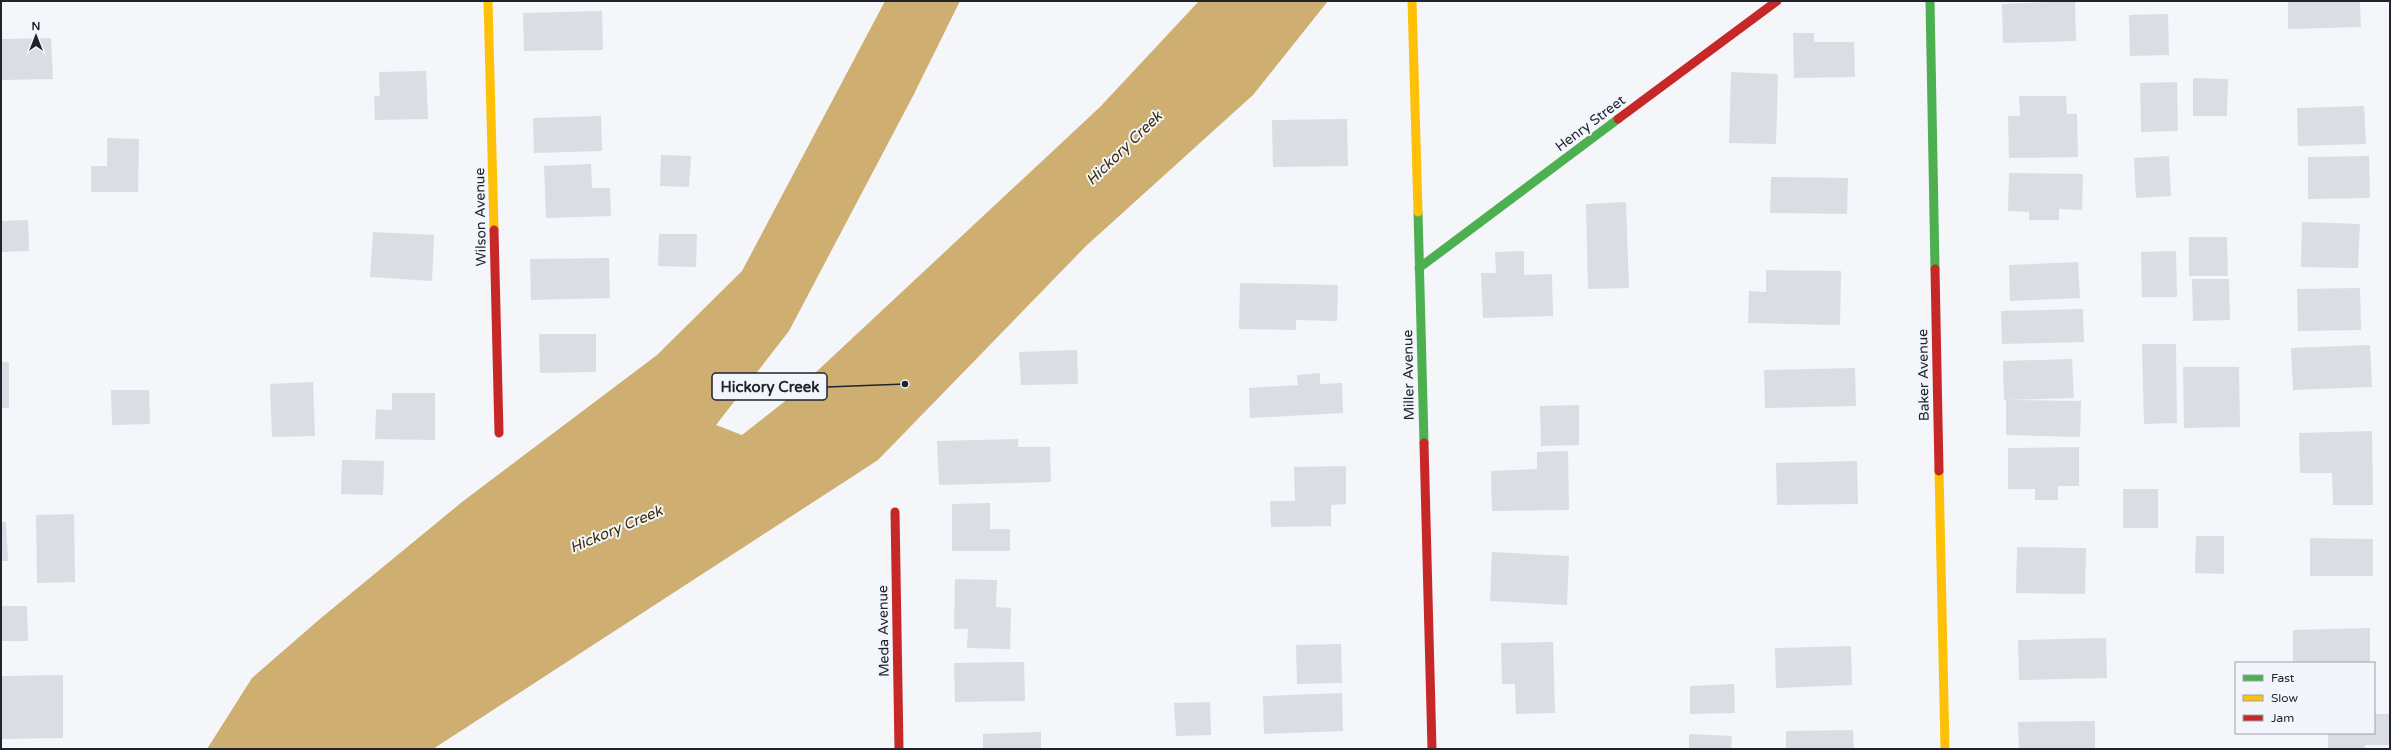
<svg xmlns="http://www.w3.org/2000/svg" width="2391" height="750" font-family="'Varela Round',sans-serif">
	<rect width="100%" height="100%" fill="#f4f6fa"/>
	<path fill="#ceaf71" d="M885,1H960L913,96L789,331L716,425L742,435L784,402L1100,107L1199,1H1328L1253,95L1086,246L878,460L433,749H207L252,678L321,618L462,502L657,355L742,271Z"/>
	<path fill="#dadde4" d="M2075,1L2076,41L2003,43L2002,4Z
		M2288,1H2360L2361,27L2288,29Z
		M602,11L603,50L524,51L523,13Z
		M2168,14L2169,55L2130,56L2129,15Z
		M1793,33H1814V42H1854L1855,77L1794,78Z
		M51,38L53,79L1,80V39Z
		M426,71L428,119L375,120L374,96H380L379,72Z
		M1731,72L1778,74L1776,144L1729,143Z
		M2193,78L2228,79L2227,116H2193Z
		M2177,82L2178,131L2141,132L2140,83Z
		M2019,96H2066L2067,114H2077L2078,157L2009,158L2008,116H2020Z
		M2364,106L2366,144L2298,146L2297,108Z
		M601,116L602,151L534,153L533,118Z
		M1347,119L1348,166L1273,167L1272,120Z
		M107,138L139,139L138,192H91V166H107Z
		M661,155L691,156L689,187L660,186Z
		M2169,156L2171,196L2136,198L2134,158Z
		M2369,156L2370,198L2308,199V157Z
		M591,164L592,188H610L611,216L546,218L544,166Z
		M2009,173L2083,174L2082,210L2059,209V220H2029V212L2008,211Z
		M1771,177L1848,178L1847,214L1770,213Z
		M1626,202L1629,288L1588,289L1586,204Z
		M28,220L29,251L1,252V221Z
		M2302,222L2360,224L2358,268L2301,267Z
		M373,232L434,235L432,281L370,277Z
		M659,234H697L696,267L658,266Z
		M2189,237H2227L2228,276H2189Z
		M1524,251V275L1552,274L1553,316L1483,318L1481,273H1496L1495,252Z
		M2176,251L2177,297H2142L2141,252Z
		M609,258L610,298L531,300L530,259Z
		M2078,262L2080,298L2010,301L2009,265Z
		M1766,270L1841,271L1840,325L1748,323L1749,291L1766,292Z
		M2192,279H2229L2230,320L2193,321Z
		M1240,283L1338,285L1337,321L1296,320V330L1239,329Z
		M2360,288L2361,330L2298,331L2297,289Z
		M2083,309L2084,342L2002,344L2001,311Z
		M539,334H596V372L540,373Z
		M2142,344H2176L2177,423L2144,424Z
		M2370,345L2372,387L2293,390L2291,348Z
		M1077,350L1078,384L1021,385L1019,352Z
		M2072,359L2074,398L2004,400L2003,361Z
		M1,362H9V408H1Z
		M2183,367H2239L2240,427L2184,428Z
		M1855,368L1856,406L1765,408L1764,370Z
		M1320,373V384L1342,383L1343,413L1250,418L1249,388L1298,385L1297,375Z
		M313,382L315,436L272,437L270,384Z
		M111,390H149L150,424L112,425Z
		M392,393H435V440L375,439L376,409L392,410Z
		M2006,400L2081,401L2080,437L2006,435Z
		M1579,405V445L1541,446L1540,406Z
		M2372,431L2373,505H2333L2332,473H2300L2299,433Z
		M1018,439V447H1050L1051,482L939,485L937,441Z
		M2079,447V486H2058V500H2035V489H2008V448Z
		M1568,451L1569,510L1492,511L1491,471L1537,469V452Z
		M342,460L384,461L383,495L341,494Z
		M1857,461L1858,504L1777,505L1776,463Z
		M1346,466V504L1331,505V526L1271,527L1270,501H1295L1294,467Z
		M2123,489H2158V528H2123Z
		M990,503V529H1010V551H952V504Z
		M74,514L75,582L37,583L36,515Z
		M1,522H6L8,561H1Z
		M2196,536H2224V574L2195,573Z
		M2310,538L2373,539V576H2310Z
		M2017,547L2086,548L2085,594L2016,593Z
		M1492,552L1569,556L1567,605L1490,601Z
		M955,579L997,580L996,607L1011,608L1010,649L967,648L968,629H954Z
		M1,606H27L28,641H1Z
		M2370,628V663H2293V630Z
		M2106,638L2107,678L2019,680L2018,640Z
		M1553,642L1555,713L1516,714L1515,684H1502L1501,643Z
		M1341,644L1342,683L1297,684L1296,645Z
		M1851,646L1852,685L1776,688L1775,648Z
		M1024,662L1025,701L955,702L954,663Z
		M63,675V738L1,739V676Z
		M1734,684L1735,713L1690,714V686Z
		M1342,693L1343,731L1264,734L1263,696Z
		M1210,702L1211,735L1176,736L1174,703Z
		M2374,714H2390V745H2365V749H2328V733H2374Z
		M2095,721V749H2019L2018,722Z
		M1853,730L1854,749H1786V731Z
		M1041,732V749H983V734Z
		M1689,734L1732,736L1731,749H1689Z"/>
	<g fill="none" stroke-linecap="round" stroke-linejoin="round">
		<path stroke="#4caf50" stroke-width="9" d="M1930,1L1935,269
			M1418,212L1424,443
			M1419,268L1618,119"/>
		<path stroke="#ffc107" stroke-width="9" d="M488,1L494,230
			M1412,1L1418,212
			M1939,471L1945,749"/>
		<path stroke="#c62828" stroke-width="9" d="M1618,119L1777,1
			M494,230L499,433
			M1935,269L1939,471
			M1424,443L1432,749
			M895,512L899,749"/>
	</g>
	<g text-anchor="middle" stroke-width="4" stroke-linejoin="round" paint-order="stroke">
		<g font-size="14" fill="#1e232e" stroke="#f2f5fc">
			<text transform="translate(1590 123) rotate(-37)" y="5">Henry Street</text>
			<text transform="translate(480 217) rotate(-91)" y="5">Wilson Avenue</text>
			<text transform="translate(1408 375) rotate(-91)" y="5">Miller Avenue</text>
			<text transform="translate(1923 375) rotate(-91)" y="5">Baker Avenue</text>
			<text transform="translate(883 631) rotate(-91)" y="5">Meda Avenue</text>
		</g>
		<g font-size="15" font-style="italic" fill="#3e2b03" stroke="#f2f5fc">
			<text transform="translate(1124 148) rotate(-44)" y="5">Hickory Creek</text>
			<text transform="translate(616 529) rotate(-23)" y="5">Hickory Creek</text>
		</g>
	</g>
	<path fill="none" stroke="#1e232e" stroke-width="1.5" d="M905 384L827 387"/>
	<circle fill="#1e232e" stroke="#f2f5fc" stroke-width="1.5" cx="905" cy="384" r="4"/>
	<rect fill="#f2f5fc" stroke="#1e232e" stroke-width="1.5" x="712" y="373" width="115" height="27" rx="4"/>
	<g font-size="15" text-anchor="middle" font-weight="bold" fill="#1e232e">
		<text x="770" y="392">Hickory Creek</text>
	</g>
	<rect width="2391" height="750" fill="none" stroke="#1e232e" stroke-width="4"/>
	<rect x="2235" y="662" width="140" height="72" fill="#f2f5fc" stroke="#9da1aa"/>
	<rect x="2243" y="675" width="20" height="6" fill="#4caf50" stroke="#9da1aa"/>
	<text x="2271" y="682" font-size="12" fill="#1e232e">Fast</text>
	<rect x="2243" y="695" width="20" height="6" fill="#ffc107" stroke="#9da1aa"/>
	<text x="2271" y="702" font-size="12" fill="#1e232e">Slow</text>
	<rect x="2243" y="715" width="20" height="6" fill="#c62828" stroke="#9da1aa"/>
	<text x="2271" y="722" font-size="12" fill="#1e232e">Jam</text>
	<g transform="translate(36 36)" stroke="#f2f5fc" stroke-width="3" paint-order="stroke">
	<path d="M0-3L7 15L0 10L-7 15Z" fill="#1e232e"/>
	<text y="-6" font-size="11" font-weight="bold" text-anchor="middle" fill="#1e232e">N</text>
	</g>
</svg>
